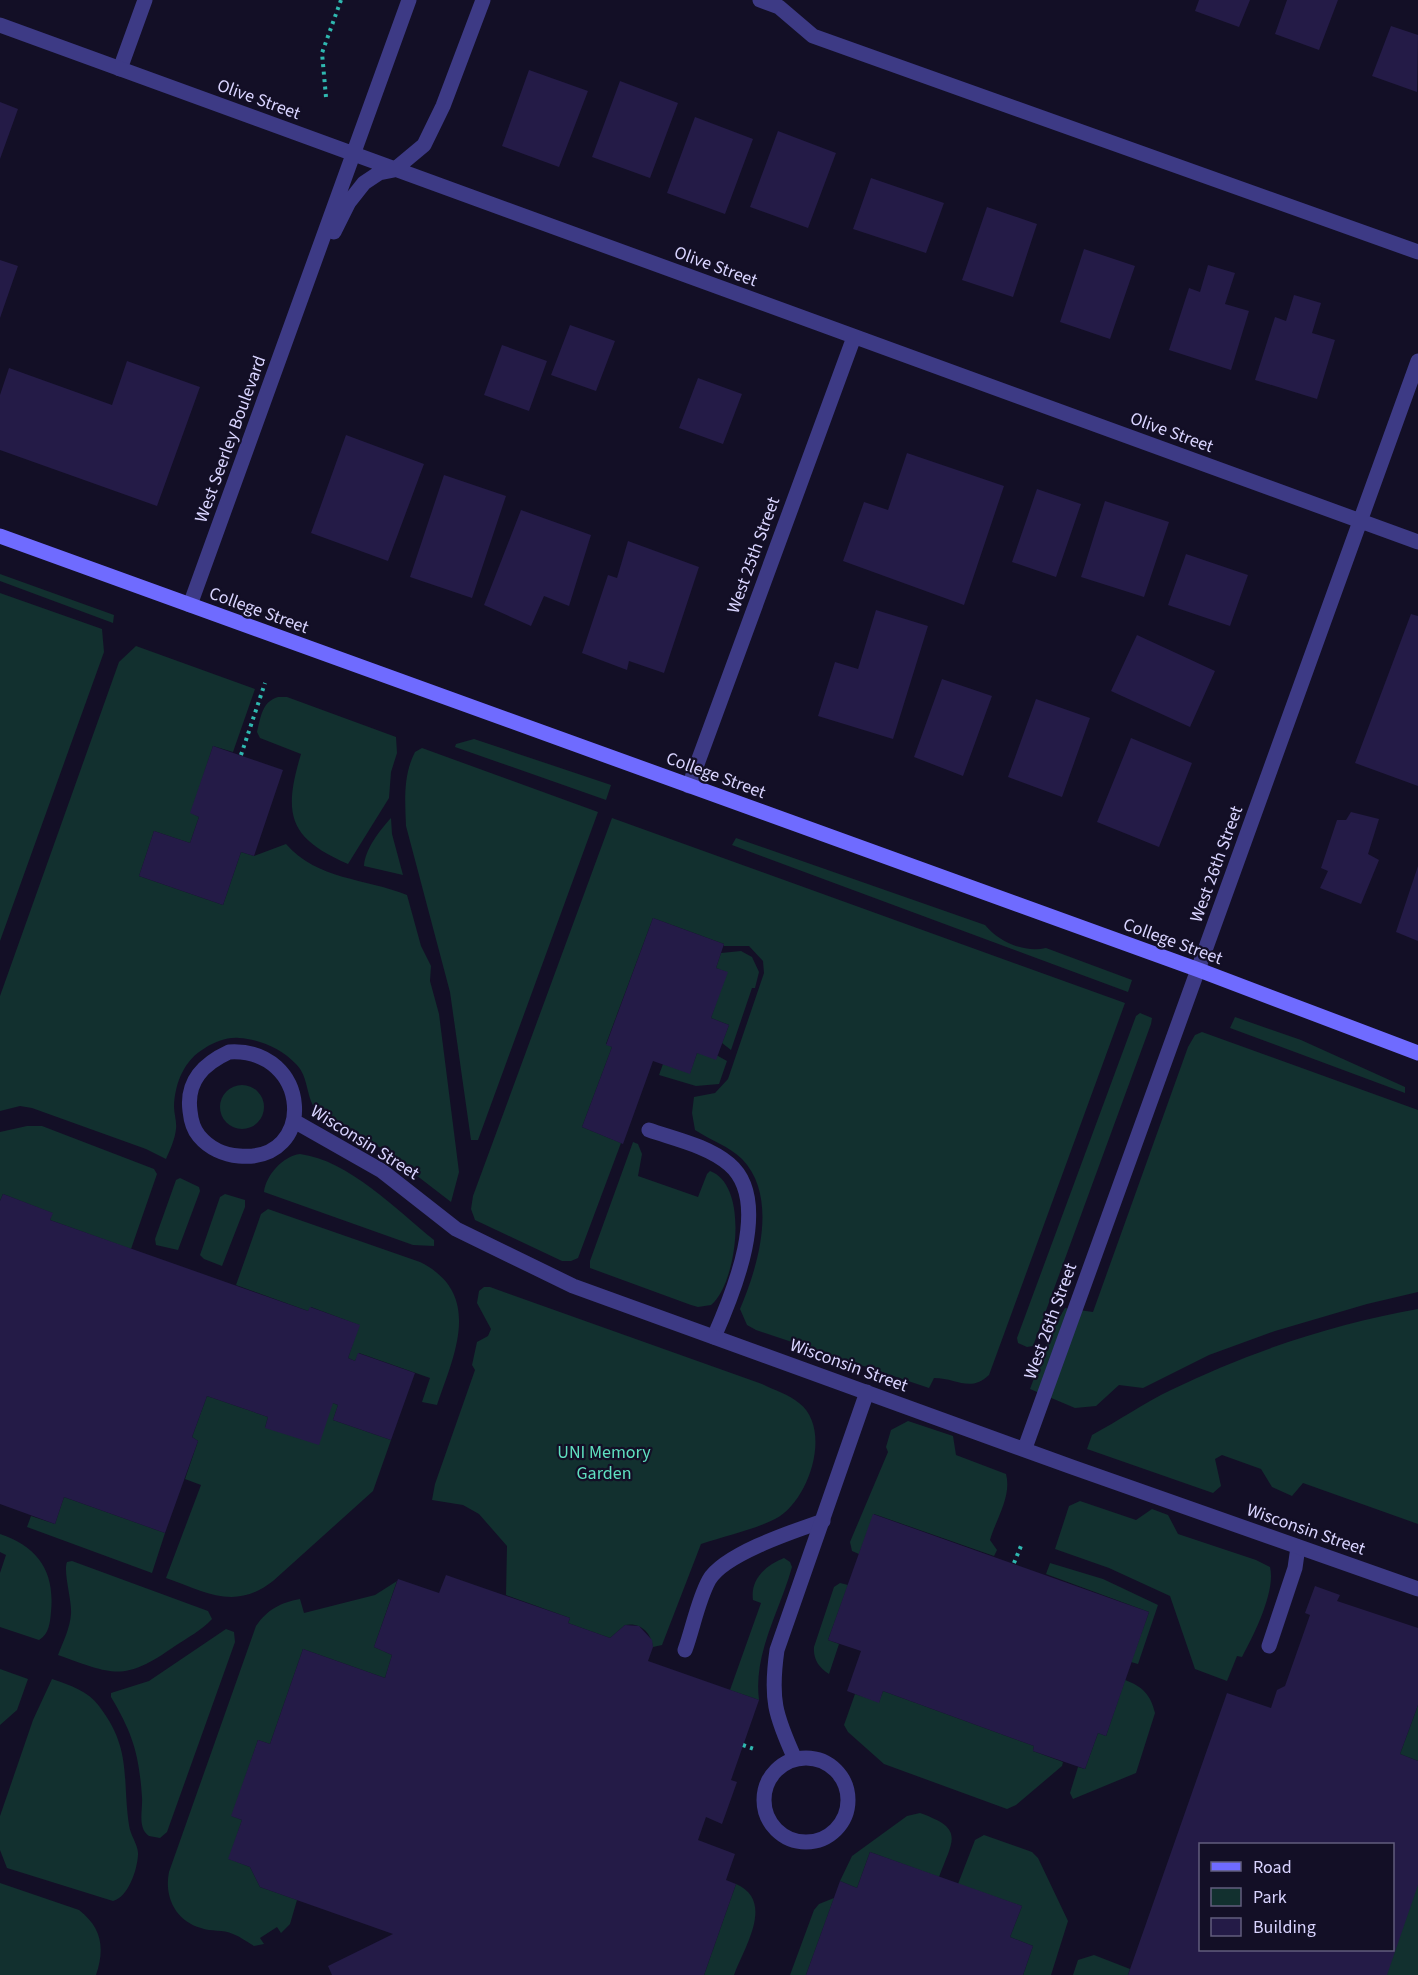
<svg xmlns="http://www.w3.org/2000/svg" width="1418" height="1975" font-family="'Source Sans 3',sans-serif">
	<rect width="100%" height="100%" fill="#130f26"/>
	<path fill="#12302f" d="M0,574L114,615L113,623L0,581Z
		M0,593L102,629L104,652L0,941Z
		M136,646L255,689L233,752L213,746L191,813L199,817L190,843L154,831L139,876L223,905L241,852L254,856L286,844C317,880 365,878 407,895L421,946L431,966L430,981L439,1014L459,1172L451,1202L381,1148L318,1112C305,1099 310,1078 296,1064C282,1049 260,1039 239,1038C227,1037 215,1042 205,1048C184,1060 175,1083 174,1106C174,1114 177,1122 176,1129C175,1139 170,1150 166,1159L146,1149L32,1108L20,1106L0,1111V996L119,662Z
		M278,697H287L396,737L397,753L391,772L389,798L348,864C288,838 283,814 301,754L260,738L257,732C261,716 262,702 278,697Z
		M474,739L611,785L606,800L455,747L456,744Z
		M422,748L598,812L478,1140H471L450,992L406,826C405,801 403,775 415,752Z
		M391,818L392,834L403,875L364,866C365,849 380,830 391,818Z
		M612,818L1125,1003L989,1375C970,1393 957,1378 934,1378L929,1388L756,1330L747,1325L740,1309C758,1267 779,1197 742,1159C729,1146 710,1140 695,1130L692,1113L694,1097L715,1093L728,1079L764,973L763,961L749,946H724V944L653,918L606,1044L612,1047L582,1127L621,1143L578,1258L571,1261H562L475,1220L471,1209L473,1196Z
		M736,838L985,925C999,942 1024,953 1046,948L1132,980L1128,992L732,845Z
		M741,951L752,957L759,972L755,988H752L731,1050L722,1043L729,1025L711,1018L726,972L716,968L721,953Z
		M1140,1013L1152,1018L1151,1024L1033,1346L1027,1347L1018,1343L1017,1338L1136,1016Z
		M1235,1017L1301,1040L1405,1087V1093L1230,1028Z
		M1202,1032L1418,1110V1292L1367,1304L1275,1331L1209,1355L1143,1388L1119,1385L1096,1406L1075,1408L1030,1389L1051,1332L1065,1308L1093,1312L1188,1047L1195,1035Z
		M697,1053L718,1056L727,1061L719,1084L696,1086L659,1075L663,1064L690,1073Z
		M220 1107a22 22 0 1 1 44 0a22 22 0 1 1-44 0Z
		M27,1126H42L154,1169L157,1174L131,1249L50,1220L52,1213L3,1194L0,1201V1132Z
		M633,1142L638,1144L642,1154L638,1176L698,1197L707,1174L710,1171C751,1186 736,1286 711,1305L698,1307L691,1305L590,1268V1261Z
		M300,1154C348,1160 397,1210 434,1240V1246L413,1245L264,1192C266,1175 283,1156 300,1154Z
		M180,1178L199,1187L200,1191L178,1250L156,1245L155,1239L176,1180Z
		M225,1194L245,1200V1207L222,1266L204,1259L200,1255L220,1197Z
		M268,1209L420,1262C484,1294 454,1355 437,1405L422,1402L430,1378L359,1353L355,1361L348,1358L359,1325L311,1307L308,1311L236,1285L261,1214Z
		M484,1287H490L762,1384C774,1390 790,1395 799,1403C833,1429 809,1502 775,1519C753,1530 725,1536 701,1544L662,1645L653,1647C651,1632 640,1622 625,1625L610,1638L568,1623L570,1618L506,1595L507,1546L479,1514L463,1505L432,1500L435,1484L475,1370L472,1365L477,1342L488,1336L491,1329L477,1303L479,1291Z
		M1418,1309V1524L1303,1483L1292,1496L1272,1487L1261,1469L1222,1455L1215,1459L1221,1486L1213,1493L1087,1449L1092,1435C1118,1421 1144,1403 1171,1390C1249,1352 1333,1324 1418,1309Z
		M207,1396L268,1417L265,1428L333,1403L338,1405L333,1420L391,1440L373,1491L273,1581C235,1611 206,1592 166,1578L201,1485L185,1479L198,1441L192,1437Z
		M908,1421L953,1436L956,1455L1006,1474C1012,1496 996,1519 990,1540L997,1550L994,1556L874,1514L859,1554L852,1551L850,1542L888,1452L886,1447L891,1430Z
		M64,1497L165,1533L152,1573L27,1527L31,1516L55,1524Z
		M1080,1501L1136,1520L1152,1509L1168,1515L1178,1534L1256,1560L1270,1567C1276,1591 1254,1635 1242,1657L1237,1656L1227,1681L1195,1669L1170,1596L1109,1568L1055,1549L1069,1506Z
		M0,1534C38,1547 55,1571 51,1612C50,1623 49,1634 39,1640L0,1627V1573L6,1555L0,1552Z
		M784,1558L790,1562L792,1567C780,1611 753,1653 759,1700L730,1690L761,1603L753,1600C750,1579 766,1565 784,1558Z
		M72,1561L208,1611L212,1619C202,1630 187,1638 175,1646C124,1682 114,1675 58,1655C63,1642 70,1628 71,1614C72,1600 63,1572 67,1562Z
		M1050,1563L1103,1579L1158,1605L1138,1664L1131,1662L1149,1612L1046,1574Z
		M397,1581L374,1647L392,1655L385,1678L303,1649L270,1744L258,1740L232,1816L242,1820L229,1859L250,1867L260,1887L297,1900L290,1924L281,1933L277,1927L260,1938L264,1944L254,1946C247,1942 241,1937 233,1934C223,1929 211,1932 201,1928C175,1921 164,1896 169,1872L256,1626C268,1609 280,1603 300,1599L304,1613L375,1595Z
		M840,1583L848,1585L828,1640L839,1644L829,1674C819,1668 813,1659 814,1647L834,1587Z
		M226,1629L234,1632L235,1642L167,1832L160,1838L149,1836C137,1828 143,1810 142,1797C139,1754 133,1734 111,1697V1693L149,1681Z
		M0,1669L28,1679L17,1710L0,1725Z
		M52,1679C70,1685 88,1691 99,1706C132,1749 122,1777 129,1825C130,1835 139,1846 138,1855C137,1871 128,1897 113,1901L7,1868L0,1850V1816L33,1720Z
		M1125,1680C1142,1686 1151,1695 1155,1713L1136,1773L1073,1799L1070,1793L1078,1767L1085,1769L1098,1733L1106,1736Z
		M883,1691L1034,1746L1033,1751L1063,1762L1062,1766L1016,1805L1007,1809L884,1764L848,1732L844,1725L855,1694L879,1702Z
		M1418,1705V1761L1400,1754Z
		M920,1813C965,1829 953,1839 939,1877L870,1852L857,1888L840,1881L852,1856L907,1816Z
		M984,1835L1032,1852L1038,1858L1068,1921L1051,1975H1023L1033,1946L1010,1937L1022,1906L958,1884L975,1840Z
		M0,1883L79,1910C102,1928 105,1948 96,1975H0Z
		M1418,1883V1975H1385Z
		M736,1884C775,1901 745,1946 734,1975H704Z
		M834,1898L806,1975H790L814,1910L819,1904Z
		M1094,1955L1130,1969L1128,1975H1073L1078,1960Z"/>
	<path fill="#241b47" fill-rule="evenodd" d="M1199,0H1250L1239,27L1195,11Z
		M1287,0H1338L1319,50L1275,34Z
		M1391,26L1418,35L1417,92L1372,76Z
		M529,70L588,91L559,167L502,146Z
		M620,81L678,103L650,178L592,157Z
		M0,102L18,109L0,159Z
		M695,117L753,139L725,214L667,193Z
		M778,131L836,153L808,228L750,207Z
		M871,178L944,203L926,253L853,229Z
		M987,207L1037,224L1013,297L962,280Z
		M1084,249L1135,266L1110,339L1060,322Z
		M0,260L18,266L0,318Z
		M1208,265L1235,273L1225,304L1249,311L1231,370L1169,350L1189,288L1200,292Z
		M1294,295L1321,303L1312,333L1335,340L1317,399L1255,380L1275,317L1286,321Z
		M570,325L615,341L596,391L551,375Z
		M502,345L547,361L529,411L484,395Z
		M127,361L200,387L157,506L0,450V395L9,368L112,405Z
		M698,378L742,394L723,444L679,428Z
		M346,435L424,464L388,561L311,533Z
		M907,453L1004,486L964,605L843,561L864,502L888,510Z
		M444,475L506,496L472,598L410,577Z
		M1037,489L1081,504L1056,577L1012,562Z
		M1105,501L1169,522L1144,597L1081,577Z
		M521,510L591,535L569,606L544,596L531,626L484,605Z
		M628,541L699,567L664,673L629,661L627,670L582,653L608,575L617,578Z
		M1186,554L1248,575L1230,626L1168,605Z
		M876,610L928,626L893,739L818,716L835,662L858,669Z
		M1411,614L1418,616V786L1355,763Z
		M1137,635L1215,671L1190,727L1111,691Z
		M942,679L992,696L963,776L914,757Z
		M1036,699L1090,718L1062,797L1008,777Z
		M1131,738L1192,763L1159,847L1097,822Z
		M213,746L283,770L254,856L241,852L223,905L139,876L154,831L190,843L199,817L190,813Z
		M1351,812L1379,819L1368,854L1379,860L1361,904L1320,888L1328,871L1321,868L1337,820H1346Z
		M1418,866V941L1396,932Z
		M653,918L724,944L716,968L728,972L711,1018L729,1025L716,1060L697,1053L690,1074L653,1061L623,1144L582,1127L612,1047L606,1045Z
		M3,1194L53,1213L50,1220L308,1311L310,1307L360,1325L348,1358L355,1361L358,1353L415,1373L391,1440L333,1420L338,1405L333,1403L319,1445L265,1428L268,1417L207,1396L192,1437L198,1441L165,1533L64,1497L55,1524L0,1504V1201Z
		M873,1514L1149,1612L1106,1736L1098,1733L1085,1769L1033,1751L1034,1746L883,1691L879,1703L847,1691L861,1651L828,1640Z
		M446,1575L570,1618L568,1623L610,1638L625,1625L639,1626L652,1640L653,1647L648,1661L759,1700L731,1780L737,1782L722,1824L706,1817L698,1840L735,1854L726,1880L736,1884L704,1975H332L328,1966L393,1934L260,1887L250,1867L228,1859L242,1820L231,1816L258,1740L270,1744L303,1649L385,1678L392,1655L374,1647L398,1579L439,1593Z
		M1315,1586L1340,1595L1337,1601L1418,1628V1705L1400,1754L1418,1761V1885L1387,1975H1128L1227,1693L1271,1708L1277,1690L1285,1686L1310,1615L1305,1613ZM1200,1844H1392V1950H1200Z
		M870,1852L1022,1906L1010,1937L1033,1946L1023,1975H806L840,1881L857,1888Z"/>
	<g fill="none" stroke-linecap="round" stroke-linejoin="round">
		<path stroke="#2fb8b0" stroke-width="4" stroke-dasharray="3 4.5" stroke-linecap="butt" d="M326,97L322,53L341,0
			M241,755L265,683
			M1014,1563L1021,1546
			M743,1745L757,1750"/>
		<path stroke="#3d3a85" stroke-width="15" d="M760,0L779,7L813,36L1418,252
			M120,69L145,0
			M649,1130C675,1139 708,1146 729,1164C773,1201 732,1296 714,1337
			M1269,1646L1295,1568L1298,1547
			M685,1650C693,1628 698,1600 709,1580C724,1554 794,1531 823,1521"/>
		<path stroke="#3d3a85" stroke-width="15" d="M0,25L1418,542
			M334,232L349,202L364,183L379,173L394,170L424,145L443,106L483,0
			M190,605L409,0
			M689,786L854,337
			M229,1052C311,1047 318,1163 239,1156C224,1155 209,1148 199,1136C193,1129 191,1121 190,1111C186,1081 203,1064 229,1052Z
			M294,1121L382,1171L456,1229L573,1286L1072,1467L1418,1589
			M1025,1448L1418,361
			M764 1800a42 42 0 1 1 84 0a42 42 0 1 1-84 0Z
			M795,1759C775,1715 770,1699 777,1650L867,1392"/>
		<path stroke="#6f6bff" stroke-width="15" d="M0,536L1199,970L1418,1053"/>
	</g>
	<g text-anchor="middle" stroke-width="4.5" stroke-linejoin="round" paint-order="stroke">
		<g font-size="18" fill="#d9d4ff" stroke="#130f26">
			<text transform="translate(259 99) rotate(20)" y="6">Olive Street</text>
			<text transform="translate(716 266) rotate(20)" y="6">Olive Street</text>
			<text transform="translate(1172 432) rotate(20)" y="6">Olive Street</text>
			<text transform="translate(230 439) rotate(-70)" y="6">West Seerley Boulevard</text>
			<text transform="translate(753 555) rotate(-70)" y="6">West 25th Street</text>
			<text transform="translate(259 610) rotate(20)" y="6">College Street</text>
			<text transform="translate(716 775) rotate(20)" y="6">College Street</text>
			<text transform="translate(1216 864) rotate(-70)" y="6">West 26th Street</text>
			<text transform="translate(1173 941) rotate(20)" y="6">College Street</text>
			<text transform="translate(365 1142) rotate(32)" y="6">Wisconsin Street</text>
			<text transform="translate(1050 1321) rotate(-70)" y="6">West 26th Street</text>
			<text transform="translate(849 1365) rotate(20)" y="6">Wisconsin Street</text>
			<text transform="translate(1306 1529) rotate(19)" y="6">Wisconsin Street</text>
		</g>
		<g font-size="18" fill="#5fe0c0" stroke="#130f26">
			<text x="604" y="1458">UNI Memory<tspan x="604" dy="21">Garden</tspan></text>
		</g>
	</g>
	<rect x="1199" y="1843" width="195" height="108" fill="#130f26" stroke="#625e7d" stroke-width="1.5"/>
	<rect x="1211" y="1862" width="30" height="9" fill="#6f6bff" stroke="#625e7d" stroke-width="1.5"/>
	<text x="1253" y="1873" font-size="18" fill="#d9d4ff">Road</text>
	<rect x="1211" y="1888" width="30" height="18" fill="#12302f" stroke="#625e7d" stroke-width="1.5"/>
	<text x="1253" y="1903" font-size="18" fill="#d9d4ff">Park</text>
	<rect x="1211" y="1918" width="30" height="18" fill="#241b47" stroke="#625e7d" stroke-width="1.5"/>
	<text x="1253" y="1933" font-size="18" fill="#d9d4ff">Building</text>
</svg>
